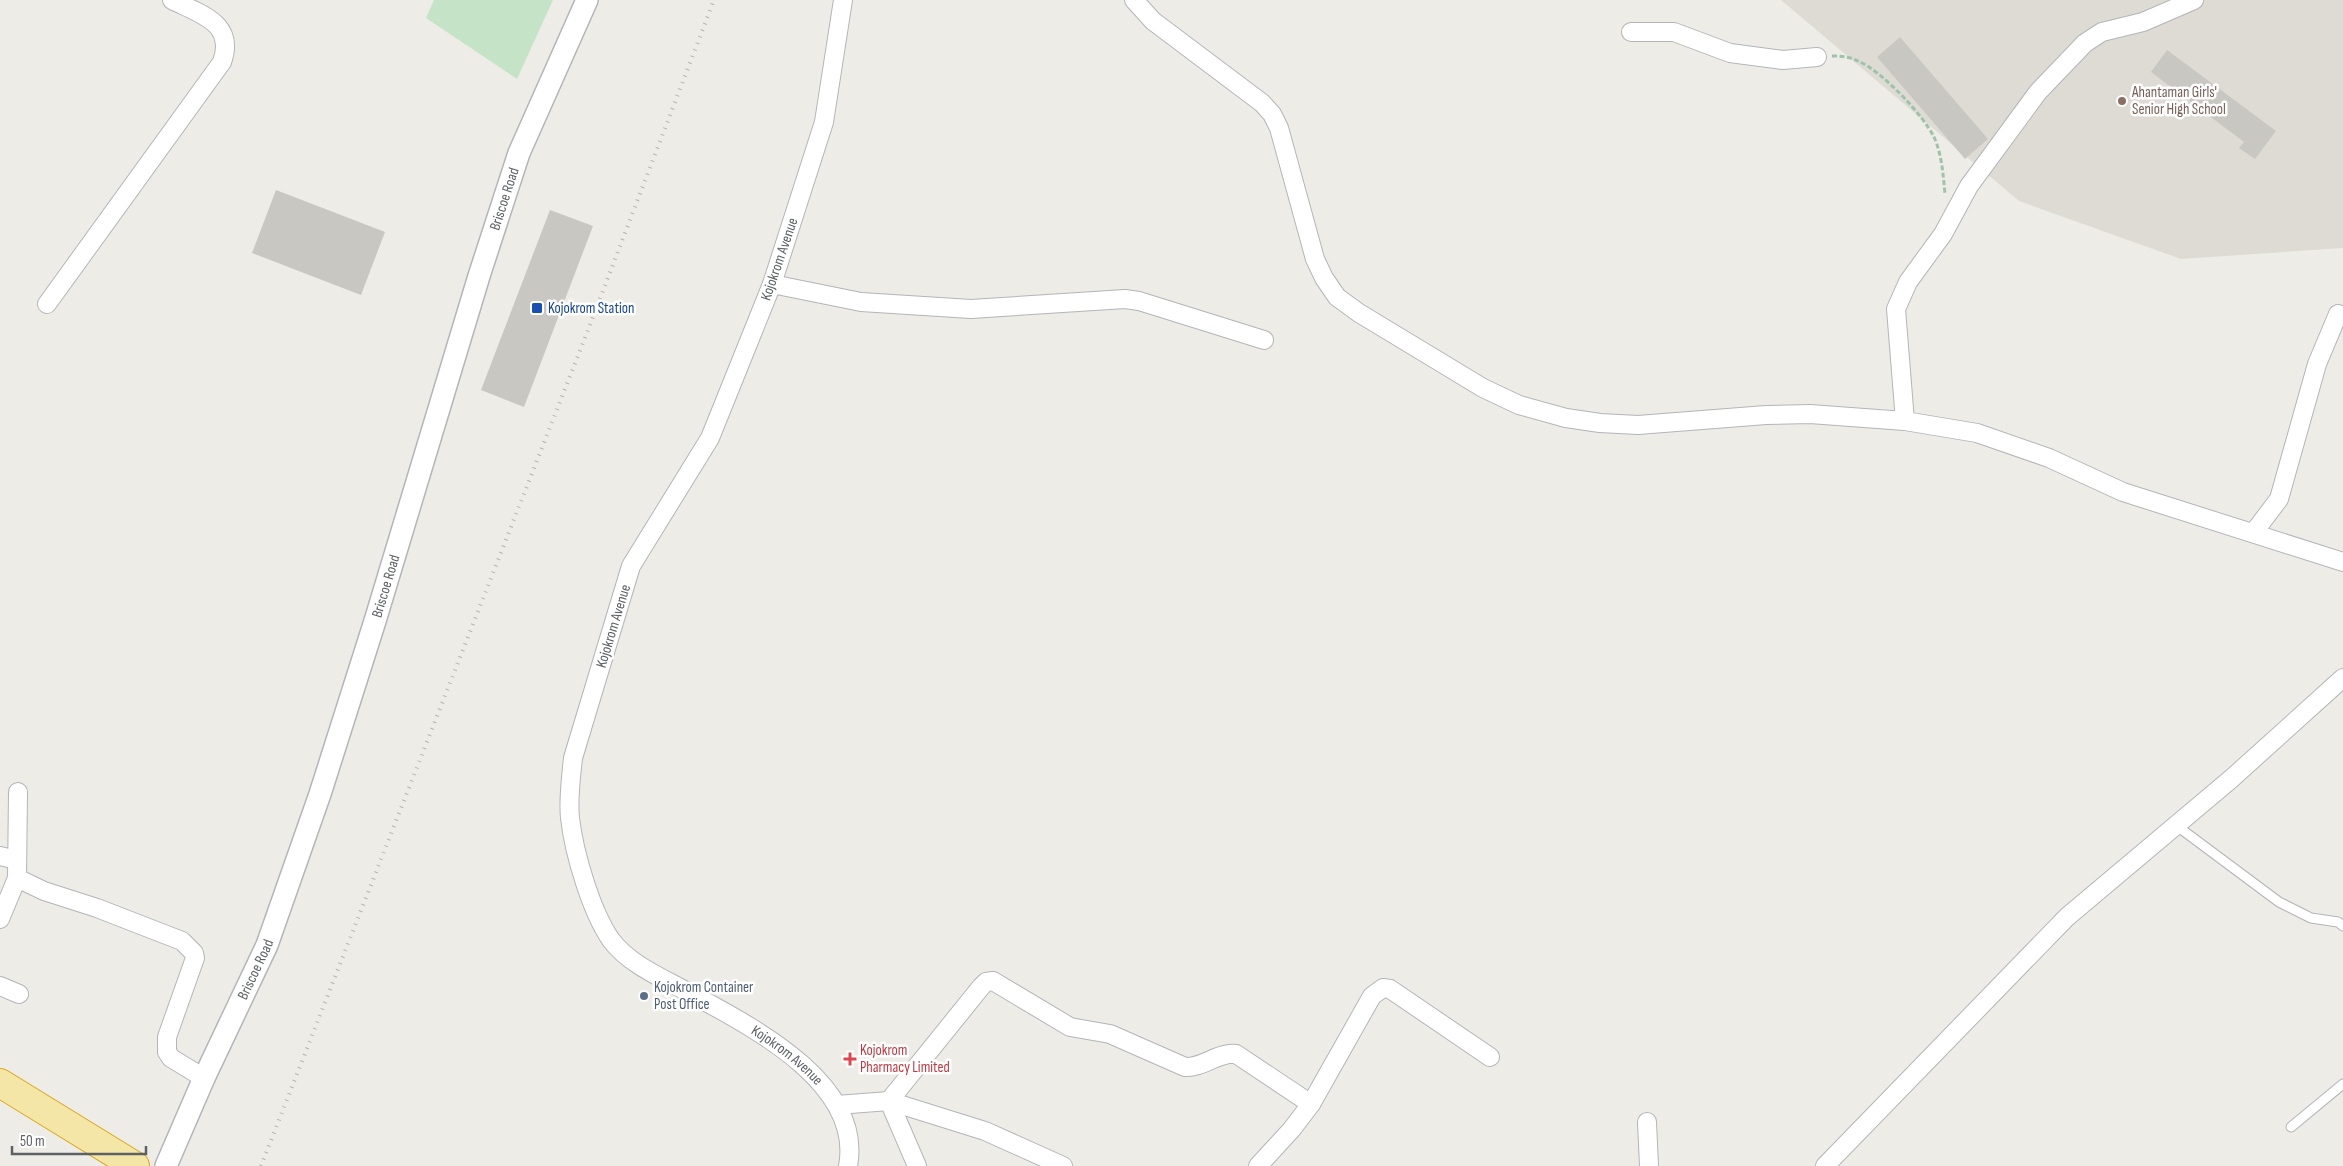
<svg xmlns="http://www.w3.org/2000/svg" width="2343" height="1166" font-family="'Sofia Sans Condensed',sans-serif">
	<rect width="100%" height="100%" fill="#eeece6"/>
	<path fill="#dddbd4" d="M1781,0H2343V248L2181,259L2019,201Z"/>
	<path fill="#c5e3c6" d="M434,0H553L517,79L426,18Z"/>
	<path fill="#c9c7c2" d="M1900,37L1988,139L1965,159L1877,57Z
		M2167,50L2276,131L2255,159L2239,148L2244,142L2151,72Z
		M276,190L385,232L361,295L252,253Z
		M550,210L593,226L524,407L481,390Z"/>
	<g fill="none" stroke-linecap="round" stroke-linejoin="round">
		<g stroke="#b3b5b9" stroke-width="11">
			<path id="service" d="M2177,826L2279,902L2311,918L2338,922L2343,926
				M2291,1127L2343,1084"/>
		</g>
		<g stroke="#b3b5b9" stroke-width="20">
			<g id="minor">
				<path id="s1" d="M843,0L824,122L772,284L710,438L631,566L573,758C571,778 568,798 570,818C574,853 591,911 611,940C629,964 660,977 686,991C746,1024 864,1081 848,1166"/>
				<path d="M1134,0L1153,21L1262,103L1272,114L1279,128L1315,259L1324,278L1337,297L1359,313L1483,388L1519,405L1566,418L1600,423L1638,425L1766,415L1810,414L1905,421L1977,433L2049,458L2123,492L2343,562"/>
				<path d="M1631,32H1674L1730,53L1783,60L1817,57"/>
				<path d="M772,284L861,302L971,309L1125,299L1139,301L1264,340"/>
				<path d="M47,304L222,62C236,23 200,14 172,0"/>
				<path d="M1905,421L1896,309L1908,282L1943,234L1969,186L2038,92L2085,43L2102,32L2143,22L2194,0"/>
				<path d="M2254,532L2279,499L2317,364L2338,314"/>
				<path d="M0,856L17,860"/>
				<path d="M17,878L44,891L97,908L182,941L194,953L195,958L167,1037V1052L171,1058L204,1078"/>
				<path d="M0,919L17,878L18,792"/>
				<path d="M0,986L19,994"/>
				<path d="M837,1105L889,1101L985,1131L1063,1166"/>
				<path d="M1647,1122L1649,1166"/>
				<path d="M917,1166L889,1101L981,987L986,982L993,981L1070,1027L1110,1034L1185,1067C1203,1068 1218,1052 1236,1054L1311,1104"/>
				<path d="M1258,1166L1292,1129L1311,1104L1372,996L1383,988L1390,989L1490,1057"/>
				<path d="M1825,1166L2067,917L2231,779L2343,678"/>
			</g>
		</g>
		<g stroke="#b3b5b9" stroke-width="24">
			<g id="tertiary">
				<path id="s2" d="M166,1166L204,1078L267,945L320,794L375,621L479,276L519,153L587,0"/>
			</g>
		</g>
		<g stroke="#daa619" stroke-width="30">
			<path id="trunk" d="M0,1083L135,1166"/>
		</g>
		<path stroke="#9ec3ab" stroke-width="3" stroke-dasharray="5 2.5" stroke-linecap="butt" d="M1832,56C1841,56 1850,57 1858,61C1882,71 1923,115 1934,137C1942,155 1943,174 1945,194"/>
		<use href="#service" stroke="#fff" stroke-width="9"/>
		<use href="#minor" stroke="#fff" stroke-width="18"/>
		<use href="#tertiary" stroke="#fff" stroke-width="21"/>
		<use href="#trunk" stroke="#f4e6a6" stroke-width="28"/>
		<path stroke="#b3b4b4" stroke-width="4" stroke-dasharray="1 6" stroke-linecap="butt" d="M261,1166L583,343L714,0"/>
	</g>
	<circle fill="#8d6e63" stroke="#fff" stroke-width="2" cx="2122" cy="101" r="5"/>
	<rect fill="#1a4fb4" stroke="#fff" stroke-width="2" x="531" y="302" width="12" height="12" rx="2.5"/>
	<circle fill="#5c6f8a" stroke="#fff" stroke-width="2" cx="644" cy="996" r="5"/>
	<path fill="#e0444e" stroke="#fff" stroke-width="2" d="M847.5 1051.5h5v5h5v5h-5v5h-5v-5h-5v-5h5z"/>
	<g text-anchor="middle" stroke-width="5" stroke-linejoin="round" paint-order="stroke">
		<g font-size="15" fill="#785e54" stroke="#fff" text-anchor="start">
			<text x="2132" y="97">Ahantaman Girls'<tspan x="2132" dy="17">Senior High School</tspan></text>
		</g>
		<g font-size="15" fill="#5d6064" stroke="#fff">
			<text dy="5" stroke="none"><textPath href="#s2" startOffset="1026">Briscoe Road</textPath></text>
			<text transform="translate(779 259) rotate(-71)" y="5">Kojokrom Avenue</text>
			<text dy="5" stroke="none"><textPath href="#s2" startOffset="621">Briscoe Road</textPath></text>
			<text transform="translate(613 626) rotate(-73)" y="5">Kojokrom Avenue</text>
			<text dy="5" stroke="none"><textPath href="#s2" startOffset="216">Briscoe Road</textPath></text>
			<text dy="5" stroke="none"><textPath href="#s1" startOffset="1212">Kojokrom Avenue</textPath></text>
		</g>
		<g font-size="15" fill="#164399" stroke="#fff" text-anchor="start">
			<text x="548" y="313">Kojokrom Station</text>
		</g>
		<g font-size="15" fill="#4e5e75" stroke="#fff" text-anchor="start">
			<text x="654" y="992">Kojokrom Container<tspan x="654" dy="17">Post Office</tspan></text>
		</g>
		<g font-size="15" fill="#be3a42" stroke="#fff" text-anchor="start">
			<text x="860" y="1055">Kojokrom<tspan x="860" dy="17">Pharmacy Limited</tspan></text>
		</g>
	</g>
	<path d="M12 1146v8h134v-8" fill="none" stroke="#5d6064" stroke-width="2.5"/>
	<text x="20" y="1146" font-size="15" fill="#5d6064" stroke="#ffffff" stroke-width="4" paint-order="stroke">50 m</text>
</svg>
